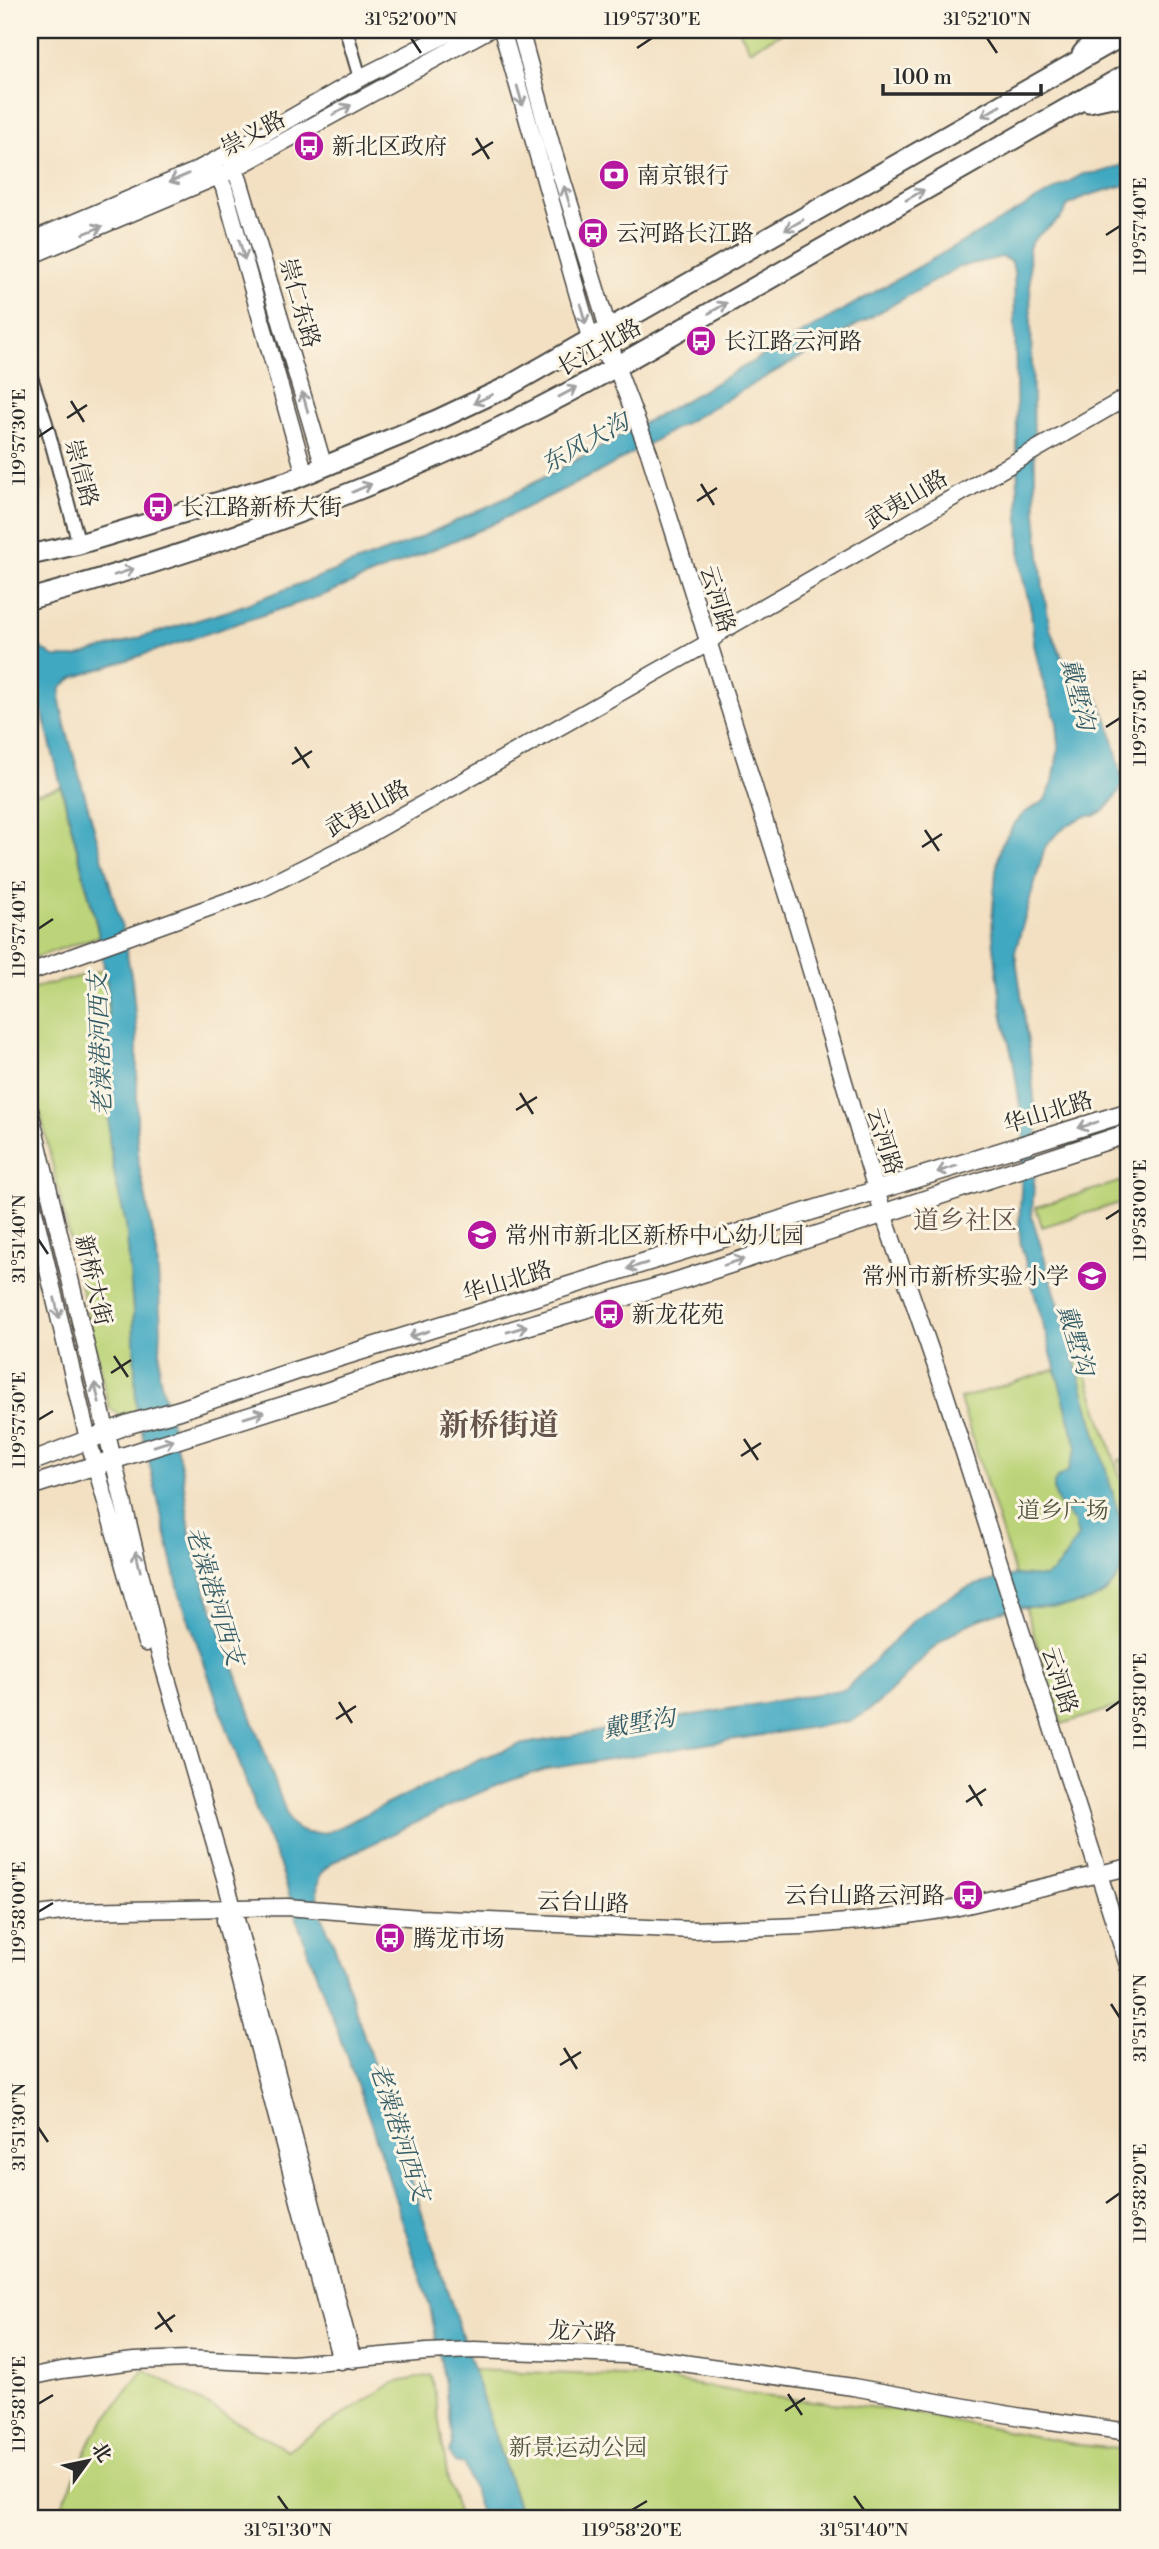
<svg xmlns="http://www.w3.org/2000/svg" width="1159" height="2549" font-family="'Libre Bodoni','Noto Serif SC',serif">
	<rect width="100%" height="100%" fill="#fcf5e5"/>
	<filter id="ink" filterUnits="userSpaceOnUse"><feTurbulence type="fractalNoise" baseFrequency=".0143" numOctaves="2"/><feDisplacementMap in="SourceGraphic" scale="14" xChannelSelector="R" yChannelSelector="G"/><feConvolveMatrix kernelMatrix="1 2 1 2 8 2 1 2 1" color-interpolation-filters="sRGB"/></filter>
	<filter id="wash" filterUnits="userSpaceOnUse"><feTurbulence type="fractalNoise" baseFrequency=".00686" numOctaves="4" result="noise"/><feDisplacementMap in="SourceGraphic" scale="28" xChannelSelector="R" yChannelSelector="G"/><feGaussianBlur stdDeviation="1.57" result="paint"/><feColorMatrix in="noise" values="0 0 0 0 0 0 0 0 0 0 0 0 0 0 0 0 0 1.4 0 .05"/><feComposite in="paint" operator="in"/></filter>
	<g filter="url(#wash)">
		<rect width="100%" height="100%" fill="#f3e0c2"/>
		<path fill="#bcd479" stroke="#748052" stroke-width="2" d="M739,30H787L750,50Z
			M61,787L99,936L30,959V795Z
			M105,970L108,990L109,1139L115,1178L126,1224L133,1310L137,1411L120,1415L109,1408L30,1068V989Z
			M1129,1179V1200L1042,1227L1036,1207Z
			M1082,1361L1129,1504V1703L1062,1724L960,1399Z
			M1129,1457V1492L1119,1460Z
			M144,2369L287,2450L393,2383L432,2375L448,2480L460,2519H56L93,2436Z
			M473,2370L651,2377L762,2396L891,2409L1079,2445L1129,2450V2519H522Z"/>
		<path fill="#41a8c1" stroke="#366a76" stroke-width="2" fill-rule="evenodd" d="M1129,163V184L1086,196L1067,206C1061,227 1036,229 1029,248L1036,513L1043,587L1050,629L1064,662L1083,677L1095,692L1110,727L1123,781L1119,792L1105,810L1094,816C1079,813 1054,835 1045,847L1015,952L1030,1056L1037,1130L1032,1217L1066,1329L1128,1547C1118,1607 1079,1607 1027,1607C1012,1607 990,1615 976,1621C923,1641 900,1697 851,1721L547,1769C472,1789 404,1831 333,1862C327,1867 321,1871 319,1879C313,1895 323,1924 332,1938L522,2519H483L464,2465L455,2463L449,2453L452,2443L445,2384L430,2307L370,2120L301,1932L279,1863L261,1824L180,1595L136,1406L133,1310L126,1224L115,1178L109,1139L108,990L97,926L39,699L34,688L30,689V442L40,482L39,531L31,628L40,647L54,657H75L228,611L408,543L508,497L675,406L1043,196L1083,174L1101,172ZM1002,257L1012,262L1014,272L1018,495L1021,570L1031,611L1034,644L1042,679L1057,723L1059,745L1053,783L1045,800L1024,813L1014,824L1001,846L996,871L992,921L994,947L1003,1018L1013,1059L1024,1133L1019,1227L1021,1245L1077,1447L1068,1471L1058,1477L1054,1483V1491L1058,1502L1074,1522L1078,1536L1067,1555L1053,1572L1044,1577L1016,1575L972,1586L943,1600L915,1619L846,1689L518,1745L482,1758L329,1832C312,1834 300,1836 289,1821L207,1593L191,1540L182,1470L159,1374L161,1329L157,1253L139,1165L137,1137V1036L132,980L121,924L65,725L60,701L61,687L73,678L326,594L484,528L597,473L959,267Z"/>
	</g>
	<g filter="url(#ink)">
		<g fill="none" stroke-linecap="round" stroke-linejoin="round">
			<g stroke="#494642" stroke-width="16">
				<path id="minor" d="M346,30L360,78
					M30,374L46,423L79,544"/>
			</g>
			<g stroke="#494642" stroke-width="19">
				<path id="tertiary" d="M502,30L591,341L614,364
					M520,30L551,143L604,315L616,366L649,453L797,924L883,1213L943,1387L1129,1968
					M231,162L239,180L324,467
					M215,168L224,188L305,475
					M30,241L193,172L239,148L360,78L455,30
					M30,256L228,172L488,30
					M30,972L261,889L359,840L708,643L720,632L1129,396
					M30,1111L158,1648L225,1878L353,2360
					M30,1194L88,1439L146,1643
					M30,1916L69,1911L287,1907L420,1918L694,1930L802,1926L881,1919L954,1908L1129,1867
					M225,1920L341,2361
					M30,2377L62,2370L134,2361L189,2359L292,2364L427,2352L474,2350L626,2355L853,2387L1022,2417L1129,2432"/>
			</g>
			<g stroke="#494642" stroke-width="21">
				<path id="secondary" d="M30,1462L129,1424L180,1410L295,1371L1129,1112
					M30,1486L321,1394L473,1342L681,1280L1129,1133"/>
			</g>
			<g stroke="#494642" stroke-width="23">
				<path id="primary" d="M1082,54L1102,30
					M1089,102L1112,97L1129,100
					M30,555L79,544L289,481L437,420L507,387L1129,32
					M30,599C197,553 363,495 519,418C598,379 674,333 750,290C876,217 1003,146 1129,73"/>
			</g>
			<use href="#minor" stroke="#fff" stroke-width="12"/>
			<use href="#tertiary" stroke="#fff" stroke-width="16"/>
			<use href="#secondary" stroke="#fff" stroke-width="18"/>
			<use href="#primary" stroke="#fff" stroke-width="19"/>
		</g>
		<defs><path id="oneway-shaft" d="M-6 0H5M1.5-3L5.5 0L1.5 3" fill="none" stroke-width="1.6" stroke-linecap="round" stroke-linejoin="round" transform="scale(1.75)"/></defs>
		<g stroke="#a0a0a0">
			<use href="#oneway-shaft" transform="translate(520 96) rotate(74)"/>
			<use href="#oneway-shaft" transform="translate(342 110) rotate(-29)"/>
			<use href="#oneway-shaft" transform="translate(991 111) rotate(150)"/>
			<use href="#oneway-shaft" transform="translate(179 178) rotate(157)"/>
			<use href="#oneway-shaft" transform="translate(915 195) rotate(-30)"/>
			<use href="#oneway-shaft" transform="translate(567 196) rotate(-107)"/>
			<use href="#oneway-shaft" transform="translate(794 225) rotate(150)"/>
			<use href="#oneway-shaft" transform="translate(93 230) rotate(-22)"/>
			<use href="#oneway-shaft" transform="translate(242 250) rotate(74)"/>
			<use href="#oneway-shaft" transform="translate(718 308) rotate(-30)"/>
			<use href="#oneway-shaft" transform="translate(583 314) rotate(74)"/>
			<use href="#oneway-shaft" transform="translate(568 392) rotate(-28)"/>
			<use href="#oneway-shaft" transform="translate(483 399) rotate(155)"/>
			<use href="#oneway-shaft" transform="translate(305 402) rotate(-106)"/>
			<use href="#oneway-shaft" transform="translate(362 488) rotate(-23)"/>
			<use href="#oneway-shaft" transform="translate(124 572) rotate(-18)"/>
			<use href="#oneway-shaft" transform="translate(1088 1125) rotate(162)"/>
			<use href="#oneway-shaft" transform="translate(947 1169) rotate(162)"/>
			<use href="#oneway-shaft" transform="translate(734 1262) rotate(-18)"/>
			<use href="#oneway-shaft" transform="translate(637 1266) rotate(163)"/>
			<use href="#oneway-shaft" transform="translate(57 1308) rotate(77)"/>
			<use href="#oneway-shaft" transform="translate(517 1329) rotate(-17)"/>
			<use href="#oneway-shaft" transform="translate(419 1334) rotate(163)"/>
			<use href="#oneway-shaft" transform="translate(97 1393) rotate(-103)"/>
			<use href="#oneway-shaft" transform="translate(254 1415) rotate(-17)"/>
			<use href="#oneway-shaft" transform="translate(164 1443) rotate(-17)"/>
			<use href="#oneway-shaft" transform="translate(138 1561) rotate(-103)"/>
		</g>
	</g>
	<path fill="none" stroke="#2b2b2b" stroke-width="2.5" d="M411,38L421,53M987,38L997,53M637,48L652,38M476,138L489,159M472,155L493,142M1106,235L1120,226M71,401L84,422M67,418L87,405M38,437L53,427M701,484L714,505M697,501L717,488M1106,727L1120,718M295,747L309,768M292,764L312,751M925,830L939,851M922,847L942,834M38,929L53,919M520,1093L533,1114M516,1110L537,1097M1106,1219L1120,1210M38,1239L48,1254M114,1356L128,1377M111,1373L131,1360M38,1420L53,1411M744,1439L758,1460M741,1456L761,1443M339,1702L352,1723M1106,1711L1120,1701M336,1719L356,1706M969,1785L982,1806M966,1802L986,1789M38,1912L53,1903M1111,2004L1120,2018M564,2048L577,2069M560,2065L581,2052M38,2127L48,2142M1106,2203L1120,2193M158,2312L172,2332M155,2329L175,2315M788,2394L802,2415M38,2404L53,2395M785,2411L805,2398M278,2496L288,2510M854,2496L864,2510M632,2510L647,2501"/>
	<defs>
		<g id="bus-disc" transform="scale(1.575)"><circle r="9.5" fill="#b5179e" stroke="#fcf5e5"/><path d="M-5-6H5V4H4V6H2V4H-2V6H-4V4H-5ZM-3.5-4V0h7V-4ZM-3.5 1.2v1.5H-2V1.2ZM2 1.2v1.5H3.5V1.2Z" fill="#fff"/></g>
		<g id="bank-disc" transform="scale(1.575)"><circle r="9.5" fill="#b5179e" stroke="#fcf5e5"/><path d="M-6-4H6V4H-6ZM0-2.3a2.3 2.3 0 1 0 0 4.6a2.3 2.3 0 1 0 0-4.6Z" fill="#fff"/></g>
		<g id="school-disc" transform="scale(1.575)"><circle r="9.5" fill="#b5179e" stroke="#fcf5e5"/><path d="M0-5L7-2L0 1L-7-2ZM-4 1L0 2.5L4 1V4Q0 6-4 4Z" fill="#fff"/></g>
	</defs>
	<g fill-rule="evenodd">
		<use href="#bus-disc" x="309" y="146"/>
		<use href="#bank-disc" x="614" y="175"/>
		<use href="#bus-disc" x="593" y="233"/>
		<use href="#bus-disc" x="701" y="341"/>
		<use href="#bus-disc" x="158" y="507"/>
		<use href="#school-disc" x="482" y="1235"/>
		<use href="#school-disc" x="1092" y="1276"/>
		<use href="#bus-disc" x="609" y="1314"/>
		<use href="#bus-disc" x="968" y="1895"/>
		<use href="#bus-disc" x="390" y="1938"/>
	</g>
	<g text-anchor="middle" stroke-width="6" stroke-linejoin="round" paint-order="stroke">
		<g font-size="23" fill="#2b2b2b" stroke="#fcf5e5">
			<text transform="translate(253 133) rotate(-28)" y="8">崇义路</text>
			<text transform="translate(300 303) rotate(74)" y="8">崇仁东路</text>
			<text transform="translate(599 347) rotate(-29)" y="8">长江北路</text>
			<text transform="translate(82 473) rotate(75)" y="8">崇信路</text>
			<text transform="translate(906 499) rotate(-31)" y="8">武夷山路</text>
			<text transform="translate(718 599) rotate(73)" y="8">云河路</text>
			<text transform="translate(367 808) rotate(-29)" y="8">武夷山路</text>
			<text transform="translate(1048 1112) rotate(-17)" y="8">华山北路</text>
			<text transform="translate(885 1141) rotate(73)" y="8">云河路</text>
			<text transform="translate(94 1280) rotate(77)" y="8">新桥大街</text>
			<text transform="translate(507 1281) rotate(-17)" y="8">华山北路</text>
			<text transform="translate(1060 1680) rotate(72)" y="8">云河路</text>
			<text transform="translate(583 1902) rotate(2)" y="8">云台山路</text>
			<text transform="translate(582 2331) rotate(2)" y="8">龙六路</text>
		</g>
		<g font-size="23" fill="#2b2b2b" stroke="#fcf5e5" text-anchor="start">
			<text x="332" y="154">新北区政府</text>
			<text x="637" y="183">南京银行</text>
			<text x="616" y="241">云河路长江路</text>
			<text x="724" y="349">长江路云河路</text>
			<text x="181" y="515">长江路新桥大街</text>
			<text x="505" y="1243">常州市新北区新桥中心幼儿园</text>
			<text x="1069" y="1284" text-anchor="end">常州市新桥实验小学</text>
			<text x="632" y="1322">新龙花苑</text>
			<text x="945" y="1903" text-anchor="end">云台山路云河路</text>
			<text x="413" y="1946">腾龙市场</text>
		</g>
		<g font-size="23" fill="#4f553e" stroke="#fcf5e5">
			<text x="1063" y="1518">道乡广场</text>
			<text x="578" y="2455">新景运动公园</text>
		</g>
		<g font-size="24" font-style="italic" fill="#345d67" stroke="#fcf5e5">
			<text transform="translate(585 443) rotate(-29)" y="8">东风大沟</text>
			<text transform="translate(1078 694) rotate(76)" y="8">戴墅沟</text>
			<text transform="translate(100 1044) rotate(-92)" y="8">老澡港河西支</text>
			<text transform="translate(1076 1340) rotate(73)" y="8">戴墅沟</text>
			<text transform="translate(215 1596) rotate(73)" y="8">老澡港河西支</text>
			<text transform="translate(639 1723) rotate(-10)" y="8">戴墅沟</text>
			<text transform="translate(400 2132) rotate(72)" y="8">老澡港河西支</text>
		</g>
		<g font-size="26" fill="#66554d" stroke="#fcf5e5">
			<text x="965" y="1229">道乡社区</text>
		</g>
		<g font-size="30" font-weight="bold" fill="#66554d" stroke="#fcf5e5">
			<text x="499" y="1435">新桥街道</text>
		</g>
	</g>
	<rect width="1159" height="2549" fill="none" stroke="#fcf5e5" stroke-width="77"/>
	<g transform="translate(88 2461) rotate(57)" stroke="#fcf5e5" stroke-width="5" paint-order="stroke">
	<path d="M0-5L12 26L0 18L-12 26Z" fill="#2b2b2b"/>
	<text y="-10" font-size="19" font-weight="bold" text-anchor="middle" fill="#2b2b2b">北</text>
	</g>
	<path d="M883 84v10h158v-10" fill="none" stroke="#2b2b2b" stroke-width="3.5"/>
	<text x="893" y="84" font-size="21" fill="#2b2b2b" stroke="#fcf5e5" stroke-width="5" paint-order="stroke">100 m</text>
	<rect x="38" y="38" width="1082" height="2472" fill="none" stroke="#2b2b2b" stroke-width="2.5"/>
	<g font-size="18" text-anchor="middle" fill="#2b2b2b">
		<text x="411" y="25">31°52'00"N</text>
		<text x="652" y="25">119°57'30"E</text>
		<text x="987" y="25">31°52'10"N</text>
		<text transform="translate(1140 226) rotate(-90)" y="6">119°57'40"E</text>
		<text transform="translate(19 437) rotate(-90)" y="6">119°57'30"E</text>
		<text transform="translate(1140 718) rotate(-90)" y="6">119°57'50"E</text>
		<text transform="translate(19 929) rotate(-90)" y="6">119°57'40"E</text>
		<text transform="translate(1140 1210) rotate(-90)" y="6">119°58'00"E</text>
		<text transform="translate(19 1239) rotate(-90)" y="6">31°51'40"N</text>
		<text transform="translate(19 1420) rotate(-90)" y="6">119°57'50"E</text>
		<text transform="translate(1140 1701) rotate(-90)" y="6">119°58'10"E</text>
		<text transform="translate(19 1912) rotate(-90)" y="6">119°58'00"E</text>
		<text transform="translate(1140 2018) rotate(-90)" y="6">31°51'50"N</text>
		<text transform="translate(19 2127) rotate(-90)" y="6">31°51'30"N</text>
		<text transform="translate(1140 2193) rotate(-90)" y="6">119°58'20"E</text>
		<text transform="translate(19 2404) rotate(-90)" y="6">119°58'10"E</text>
		<text x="288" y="2536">31°51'30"N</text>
		<text x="632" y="2536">119°58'20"E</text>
		<text x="864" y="2536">31°51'40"N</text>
	</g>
</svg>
